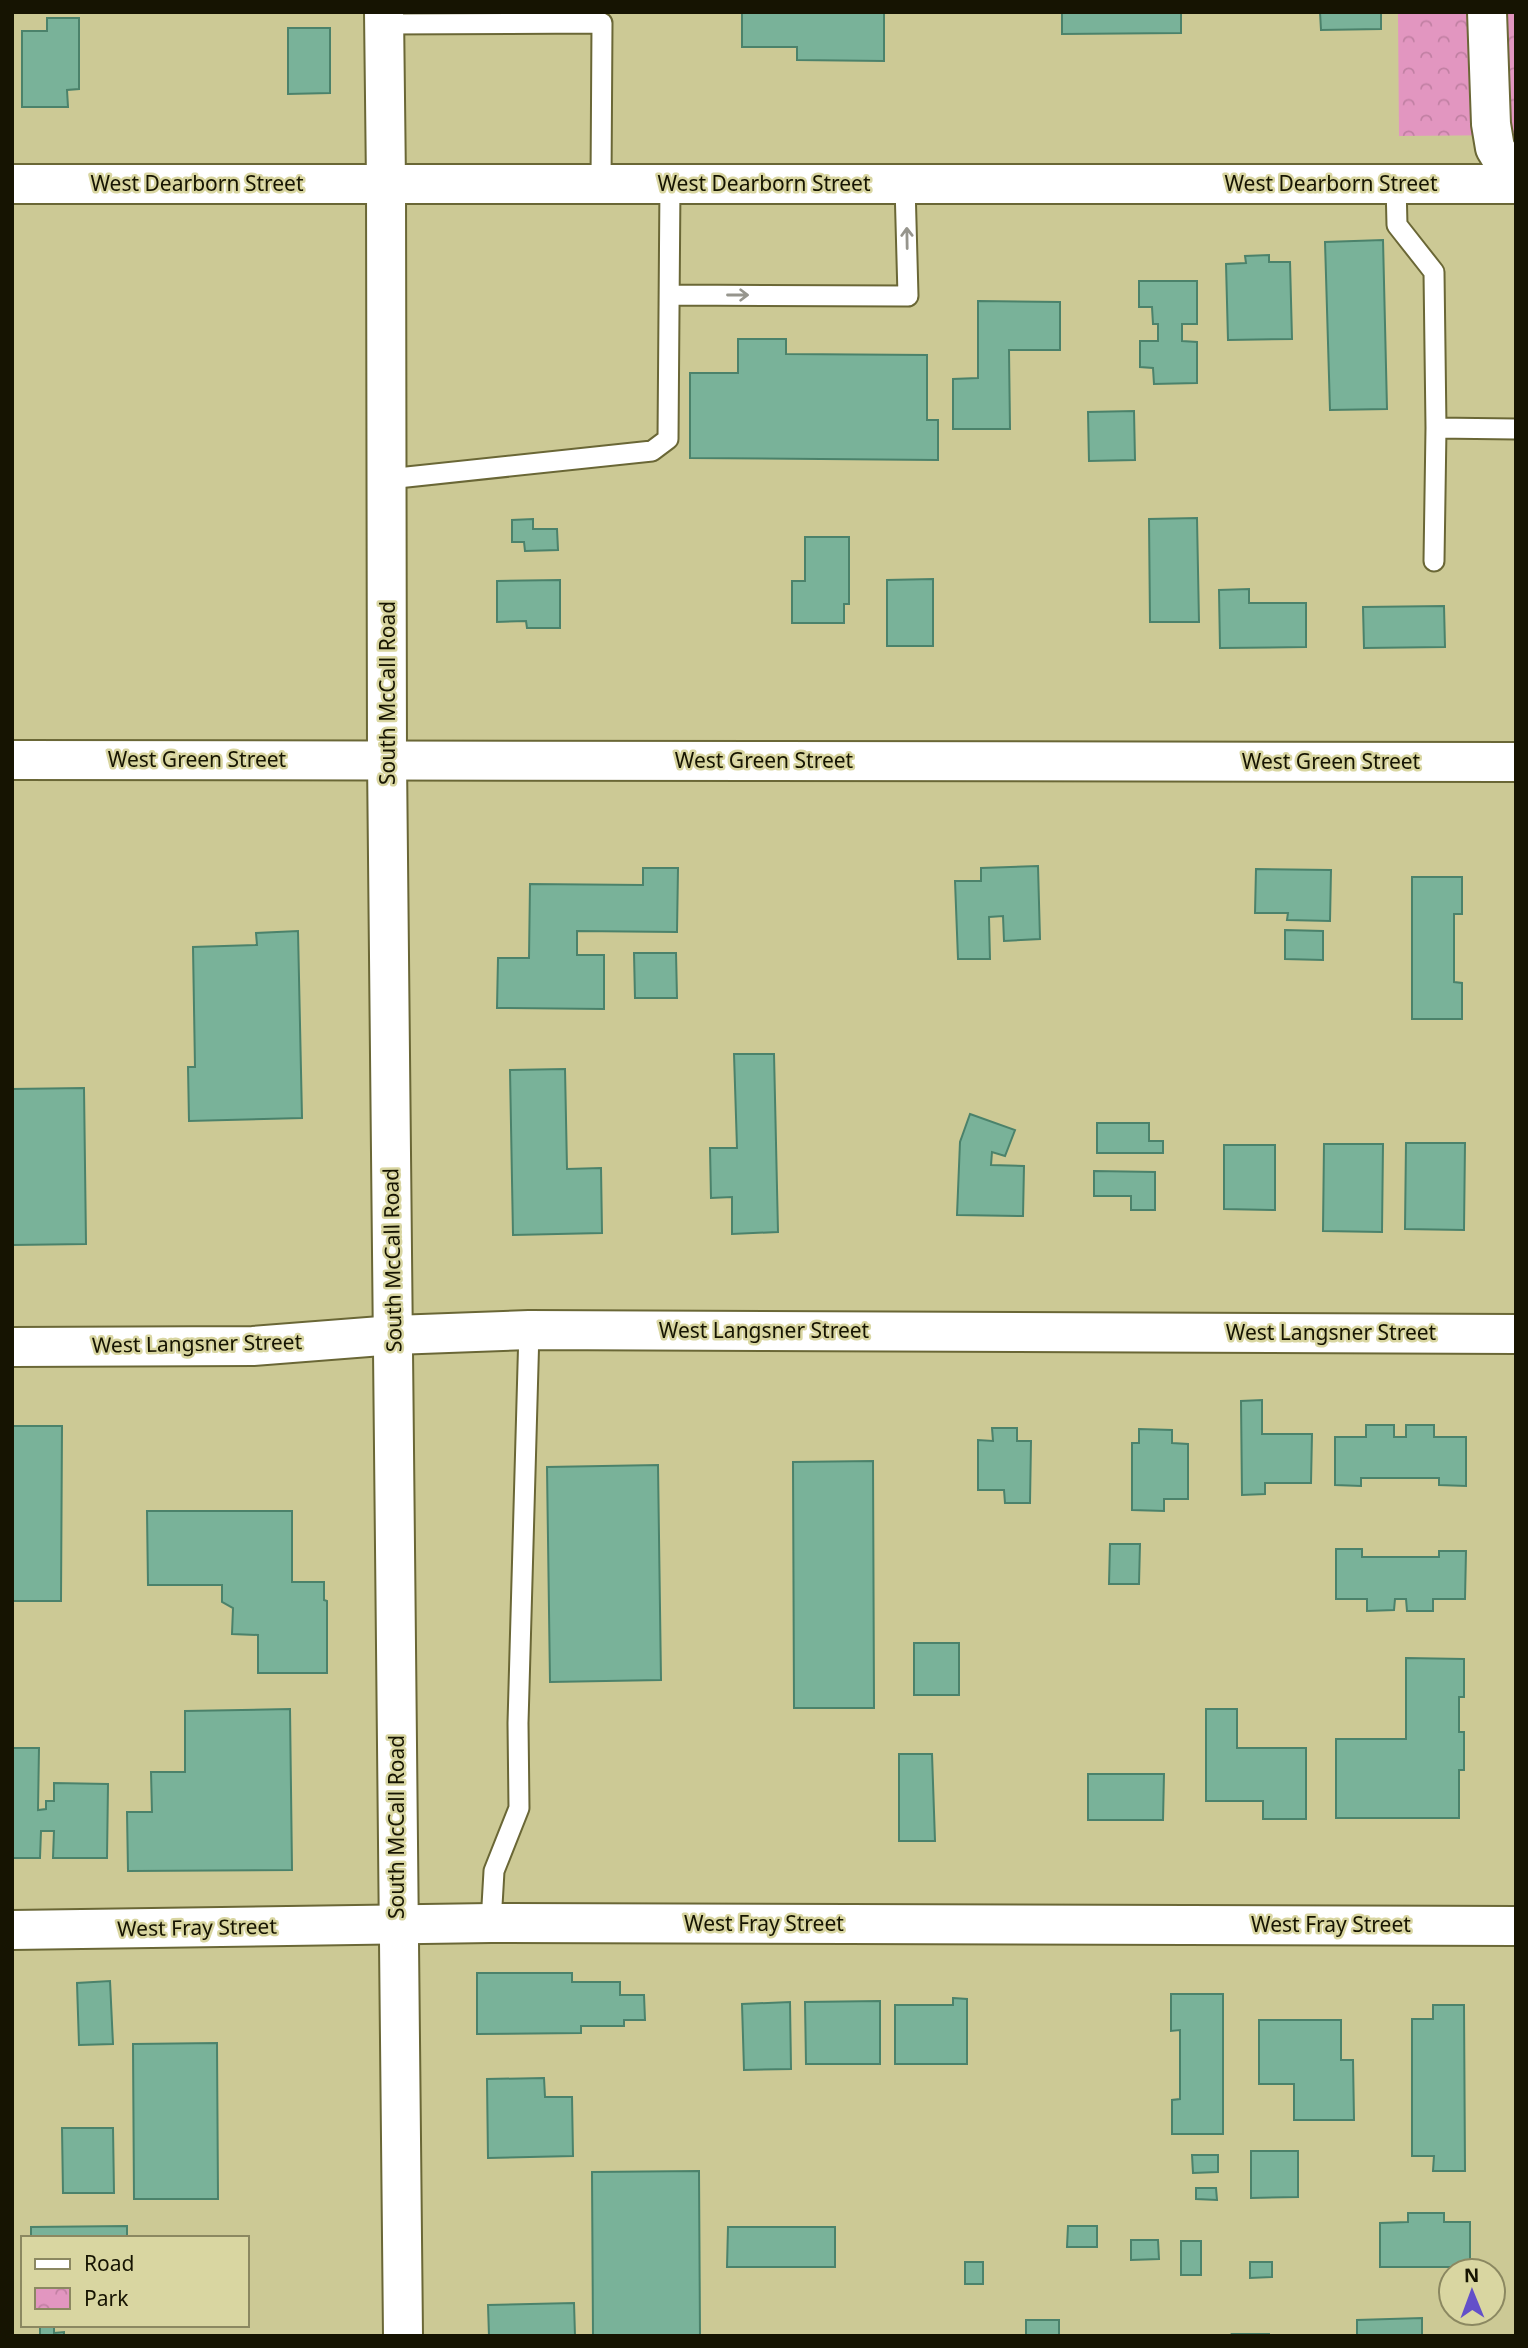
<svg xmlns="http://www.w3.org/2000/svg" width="1528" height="2348" font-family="'Noto Sans',sans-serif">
	<defs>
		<pattern id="park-crowns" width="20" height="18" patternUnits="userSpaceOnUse" patternTransform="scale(1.75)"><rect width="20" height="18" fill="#e296c0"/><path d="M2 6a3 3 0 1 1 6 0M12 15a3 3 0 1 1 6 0" fill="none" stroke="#c180a3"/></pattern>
	</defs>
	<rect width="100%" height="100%" fill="#ccc995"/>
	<path fill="url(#park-crowns)" d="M1398,12H1516V135L1399,136Z"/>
	<path fill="#79b299" stroke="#4b826b" stroke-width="2" d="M742,12H884V61L797,60V47H742Z
		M1062,12H1181V33L1062,34Z
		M1320,12H1381V29L1321,30Z
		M47,18H79V89L67,90L68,107H22V31H47Z
		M288,28H330V93L288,94Z
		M1383,240L1387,409L1330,410L1325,242Z
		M1269,255V262H1290L1292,339L1228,340L1226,264L1246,263L1245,256Z
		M1139,281H1197V324H1182V341L1197,342V383L1154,384L1153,368L1140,367V341H1158V324H1153L1152,307H1139Z
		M978,301L1060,302V350H1009L1010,429H953V379L978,378Z
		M738,339H786V354L927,355V420H938V460L690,458V373H738Z
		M1134,411L1135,460L1089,461L1088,412Z
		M1197,518L1199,622H1150L1149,519Z
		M533,519V529H557L558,550L525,551L524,542H512V520Z
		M805,537H849V604H844V623H792V581H805Z
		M933,579V646H887V580Z
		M560,580V628H527L526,621L497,622V581Z
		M1249,589V603H1306V647L1220,648L1219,590Z
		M1444,606L1445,647L1364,648L1363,607Z
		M1038,866L1040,939L1004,941L1003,916L989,917L990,959H958L955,881H981V868Z
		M643,868H678L677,932L577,931V955H604V1009L497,1008L498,958H529L530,884L643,885Z
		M1256,869L1331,870L1330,921L1287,920L1288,913H1255Z
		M1412,877H1462V914H1454V982L1462,983V1019H1412Z
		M1285,930L1323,931V960L1285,959Z
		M298,931L302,1118L189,1121L188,1067H195L193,947L257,945L256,933Z
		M634,953H676L677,998H635Z
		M734,1054H774L778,1232L732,1234V1197L711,1198L710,1148H737Z
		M565,1069L567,1169L601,1168L602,1233L513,1235L510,1070Z
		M84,1088L86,1244L12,1245V1089Z
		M970,1114L1015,1130L1005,1156L992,1152L991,1165L1024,1166L1023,1216L957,1215L960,1142Z
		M1097,1123H1149V1141H1163V1153H1097Z
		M1406,1143H1465L1464,1230L1405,1229Z
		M1324,1144H1383L1382,1232L1323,1231Z
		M1224,1145H1275V1210L1224,1209Z
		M1094,1171L1155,1172V1210H1131V1196H1094Z
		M1262,1400V1434H1312L1311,1483H1265V1494L1242,1495L1241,1401Z
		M1366,1425H1394V1437H1406V1425H1434V1437H1466V1486L1439,1485V1478H1361V1486L1335,1485V1437H1366Z
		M12,1426H62L61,1601H12Z
		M992,1428H1017V1441H1031L1030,1503H1005L1004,1490H978V1440L993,1441Z
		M1139,1429L1172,1430V1443L1188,1444V1499H1164V1511L1132,1510V1443H1139Z
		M873,1461L874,1708H794L793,1462Z
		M658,1465L661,1680L550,1682L547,1467Z
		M147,1511H292V1582H324V1600L327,1601V1673H258V1635L232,1634L233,1608L222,1602V1585H148Z
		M1110,1544H1140L1139,1584H1109Z
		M1336,1549H1362V1557H1439V1551H1466L1465,1599H1433V1611H1407L1406,1599H1395L1394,1610L1367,1611V1599H1336Z
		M914,1643H959V1695H914Z
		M1406,1658L1464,1659V1697H1459V1732H1464V1770H1459V1818H1336V1739H1406Z
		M290,1709L292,1870L128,1871L127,1812H152L151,1772H185V1711Z
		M1206,1709H1237V1748H1306V1819H1263V1801H1206Z
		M12,1748H39L38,1810L46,1809V1801H54V1783L108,1784L107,1858H53L54,1831H41L40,1858H12Z
		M899,1754H932L935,1841H899Z
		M1088,1774H1164L1163,1820H1088Z
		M477,1973H572V1982H620V1995H644L645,2020H624V2026H581V2033L477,2034Z
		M110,1981L113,2044L79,2045L77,1983Z
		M1171,1994H1223V2134H1172V2100L1180,2099V2030L1171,2031Z
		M953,1998L967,1999V2064H895V2005H953Z
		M880,2001V2064H806L805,2002Z
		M790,2002L791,2069L744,2070L742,2004Z
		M1433,2005H1464L1465,2171H1433L1434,2156H1412V2019H1433Z
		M1259,2020H1341V2060H1353L1354,2120H1294V2084H1259Z
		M217,2043L218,2199H134L133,2044Z
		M544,2078L545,2097H572L573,2156L488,2158L487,2079Z
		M62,2128H113L114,2193H63Z
		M1251,2151H1298V2197L1251,2198Z
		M1192,2155H1218V2172L1193,2173Z
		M699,2171L700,2336H593L592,2172Z
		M1196,2188H1216L1217,2200L1196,2199Z
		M1408,2213H1444V2222H1470V2267H1380V2223L1408,2222Z
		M127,2226V2238H31V2227Z
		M1068,2226H1097V2247H1067Z
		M728,2227H835V2267H727Z
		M1131,2240H1158L1159,2259L1131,2260Z
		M1181,2241H1201V2275H1181Z
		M965,2262H983V2284H965Z
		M1250,2262H1272V2277L1250,2278Z
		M574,2303L575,2336H489L488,2305Z
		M1422,2318V2336H1357V2320Z
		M1026,2320H1059V2336H1026Z
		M40,2325H54V2333L64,2332V2336H40Z
		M1232,2334H1269V2336H1233Z"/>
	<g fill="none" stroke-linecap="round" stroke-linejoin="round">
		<g stroke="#6a6736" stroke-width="23">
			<path id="service" d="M384,24L602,23L601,183
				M1396,184L1397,225L1434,272L1436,428
				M670,295L908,296L905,185
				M388,479L652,451L668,439L670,184
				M1434,561L1436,428L1516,429
				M491,1923L494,1871L519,1808L518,1723L529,1330"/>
		</g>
		<g stroke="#6a6736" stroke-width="42">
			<path id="minor" d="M384,12L386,183
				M1487,12L1491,124L1495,148L1516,183
				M12,760L1516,762
				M12,1347L253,1346L394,1335L529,1330L1516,1334
				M12,1930L491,1923L1516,1926"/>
		</g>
		<g stroke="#6a6736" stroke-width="42">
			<path id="tertiary" d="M386,183L387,759L403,2336
				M12,184H1516"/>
		</g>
		<use href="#service" stroke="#fff" stroke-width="19"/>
		<use href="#minor" stroke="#fff" stroke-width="38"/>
		<use href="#tertiary" stroke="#fff" stroke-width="38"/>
	</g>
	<defs><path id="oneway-shaft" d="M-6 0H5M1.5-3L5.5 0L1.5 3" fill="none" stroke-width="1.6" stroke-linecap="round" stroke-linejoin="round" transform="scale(1.75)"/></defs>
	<g stroke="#96958d">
		<use href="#oneway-shaft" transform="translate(907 238) rotate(-91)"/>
		<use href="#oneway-shaft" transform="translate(738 295)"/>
	</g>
	<g text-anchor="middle" stroke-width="5" stroke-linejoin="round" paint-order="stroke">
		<g font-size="21" fill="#161402" stroke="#d9d6a1">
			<text x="197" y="191">West Dearborn Street</text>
			<text x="764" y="191">West Dearborn Street</text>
			<text x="1331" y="191">West Dearborn Street</text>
			<text transform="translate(388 693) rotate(-90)" y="7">South McCall Road</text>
			<text x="197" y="767">West Green Street</text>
			<text x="764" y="768">West Green Street</text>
			<text x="1331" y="769">West Green Street</text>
			<text transform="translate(393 1260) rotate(-91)" y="7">South McCall Road</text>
			<text x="764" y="1338">West Langsner Street</text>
			<text x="1331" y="1340">West Langsner Street</text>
			<text transform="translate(197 1344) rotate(-1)" y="7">West Langsner Street</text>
			<text transform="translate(397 1827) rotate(-90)" y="7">South McCall Road</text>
			<text x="764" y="1931">West Fray Street</text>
			<text x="1331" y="1932">West Fray Street</text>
			<text transform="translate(197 1928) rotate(-1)" y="7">West Fray Street</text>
		</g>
	</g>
	<rect width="1528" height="2348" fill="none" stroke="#161402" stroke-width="28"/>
	<rect x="21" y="2236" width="228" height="91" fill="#d9d6a1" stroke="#8b8861" stroke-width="2"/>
	<rect x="35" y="2259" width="35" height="10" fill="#ffffff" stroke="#8b8861" stroke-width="2"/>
	<text x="84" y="2271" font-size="21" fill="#161402">Road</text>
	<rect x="35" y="2288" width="35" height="21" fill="url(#park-crowns)" stroke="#8b8861" stroke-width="2"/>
	<text x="84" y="2306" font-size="21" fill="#161402">Park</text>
	<g transform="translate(1472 2292) rotate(359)"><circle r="33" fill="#d9d6a1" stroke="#8b8861" stroke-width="2"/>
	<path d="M0-5L12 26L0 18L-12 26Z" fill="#6350c9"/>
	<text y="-10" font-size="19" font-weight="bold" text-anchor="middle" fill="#161402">N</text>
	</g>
</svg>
